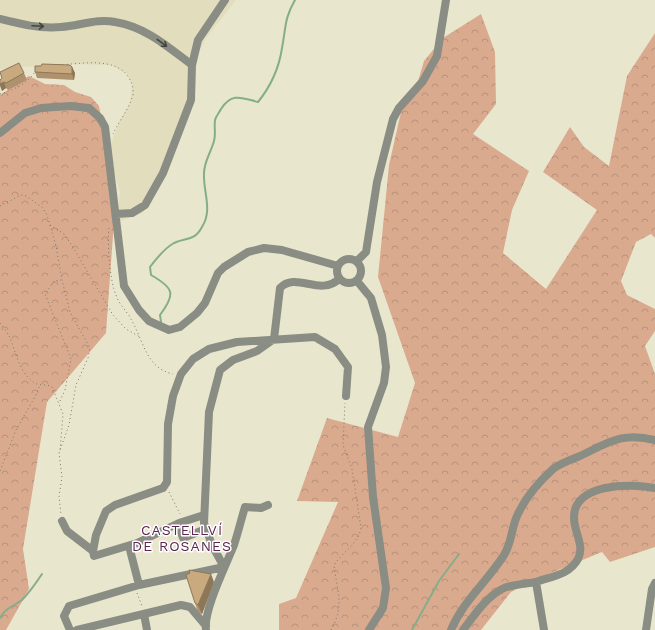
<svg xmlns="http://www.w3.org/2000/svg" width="655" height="630" font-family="'Work Sans',sans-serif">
	<defs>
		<pattern id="forest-crowns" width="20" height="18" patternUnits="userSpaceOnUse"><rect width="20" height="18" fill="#daaa8f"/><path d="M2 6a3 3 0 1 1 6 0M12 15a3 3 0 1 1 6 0" fill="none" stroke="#ba917a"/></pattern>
	</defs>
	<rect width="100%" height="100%" fill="#e9e6ce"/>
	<path fill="#e2ddbd" d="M0,0H236L206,38L192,65L191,100L174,155L143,213L117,222L120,192L108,152L119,122L130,103L132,84L127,74L111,65L64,64L0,69Z"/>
	<path fill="url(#forest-crowns)" d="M481,14L495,52L496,104L473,134L529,171L512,210L503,253L546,289L597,210L543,172L570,127L584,147L609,166L627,76L655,33V238L651,234L636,242L621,281L627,295L655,309V331L645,346L655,374V547L610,562L602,552L534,580L511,592L481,630H279V604L296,598L338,502L297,501L327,418L398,437L415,383L378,277L389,165L401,112L416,88L424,61L443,38Z
		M29,76L45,84L64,85L75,92L91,97L99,106L116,193L106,333L47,402L23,549L29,589L6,630H0V95Z"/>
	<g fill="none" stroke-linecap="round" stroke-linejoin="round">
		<path stroke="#84ae8a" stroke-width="2" d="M161,322L160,315C176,294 174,288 151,275L150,267C156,259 165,248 174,243C186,237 194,242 202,227C213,210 203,192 204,173C204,162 211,152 214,141C216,135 214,127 215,120C216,116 219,113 221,109C232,92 242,98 258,102C271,86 279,68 282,48C286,28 284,19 295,0
			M0,618C5,608 14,606 22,600C30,592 36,583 42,574
			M412,630L439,581L459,554"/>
		<path stroke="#7b7969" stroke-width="1" stroke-dasharray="1 3" stroke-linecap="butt" d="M59,65C80,64 116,56 129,78C132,83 134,89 133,95C129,109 119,121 113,134
			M0,94C15,89 28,84 36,70
			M0,206L21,195L26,196L43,208L47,215L56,246L62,280L70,312L90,348L88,358L76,385L69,425L59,453L62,477L59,496L61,515
			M50,225L64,234L71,244L113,315L126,329L140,337
			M109,228C107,242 110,283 116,295C119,305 128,312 132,321C144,342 146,368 173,374
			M0,323C3,327 7,332 9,336C16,351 18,370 32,381C38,387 46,383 52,387L63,414L60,451
			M60,401L65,390L71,359L45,294L54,281L61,280
			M0,471L16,430L36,395L40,385
			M169,492L180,514
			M137,593L142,606
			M331,630C345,605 337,592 334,565C344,550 357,546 361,528L352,469L343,445L345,403"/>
		<path stroke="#898d83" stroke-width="8" d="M0,19C20,24 40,29 61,27C79,26 97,18 115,22C146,27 168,47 192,65
			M0,133L25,113L41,108L70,106L89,108L100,118L105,127L108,152L124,286L139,310L149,321L169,330L180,327L197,313L205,303L218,273L224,267L248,252L264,248L282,250L338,266
			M116,214L132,213L145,205L163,173L191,100L192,65L198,40L225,0
			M337 271a12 12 0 1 1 24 0a12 12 0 1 1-24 0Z
			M357,261L366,252L377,182L393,119L399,108L423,81L437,56L446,0
			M357,281L371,298L382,335L386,367L384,383L368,427L373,497L386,588L383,608L369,630
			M204,515L179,523L137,543L94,556L93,551L96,535L106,511L115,505L163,488L167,482L168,424L173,396L181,374L193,359L209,349L237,342L315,337L335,349L348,367L346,396
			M62,521L67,531L93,551
			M178,524L183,538L206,529
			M129,546L139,585
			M224,567L212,545L204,523L209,412L220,370L233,360L257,351L274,339L280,288C296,271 320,297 339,279
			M536,582C552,576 569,575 578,559C585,546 574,532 574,518C573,483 631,483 655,488
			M144,614L147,630
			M70,630L64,616L69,606L139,585L224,567
			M77,630L181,605L190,607L206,626
			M206,630C203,611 226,565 234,545C238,533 241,520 245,507L261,508L268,505
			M451,630C463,601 487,582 504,555C513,541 511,524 520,510C527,496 541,480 553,469C561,463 570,460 580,456C609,442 622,432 655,440
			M463,630C474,616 485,598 502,589C512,584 525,584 536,582L544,630
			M646,630L652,589L655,583"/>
	</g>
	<path fill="#ad926d" d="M72,67L75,73L74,80L37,78L35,72Z
		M24,73L27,80L8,90L6,88L2,91L0,86V80Z
		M214,582L202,614L198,612L195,603Z"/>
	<path fill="#8d7759" d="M72,67L75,73L74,80L72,74Z
		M4,82L6,88L2,91L0,84Z
		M211,574L214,582L202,614L198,605Z"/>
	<path fill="#c9aa7f" stroke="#8d7759" d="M19,63L24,73L6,83L4,82L0,84V80L2,78L0,72Z
		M42,64L70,65L72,67V74L35,72V66H41Z
		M189,570L211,574L198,605L195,603L186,575L190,573Z"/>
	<defs><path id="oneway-shaft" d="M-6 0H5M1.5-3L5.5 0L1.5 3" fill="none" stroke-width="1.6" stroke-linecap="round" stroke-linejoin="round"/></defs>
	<g stroke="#45463e">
		<use href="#oneway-shaft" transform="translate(38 26) rotate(3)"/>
		<use href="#oneway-shaft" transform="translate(162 43) rotate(36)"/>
	</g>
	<g text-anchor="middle" stroke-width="3" stroke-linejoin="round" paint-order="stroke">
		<g font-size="14" letter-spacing="1" fill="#5d244f" stroke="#fff">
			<text x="182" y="535">CASTELLVÍ<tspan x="182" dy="16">DE ROSANES</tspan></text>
		</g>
	</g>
</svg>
